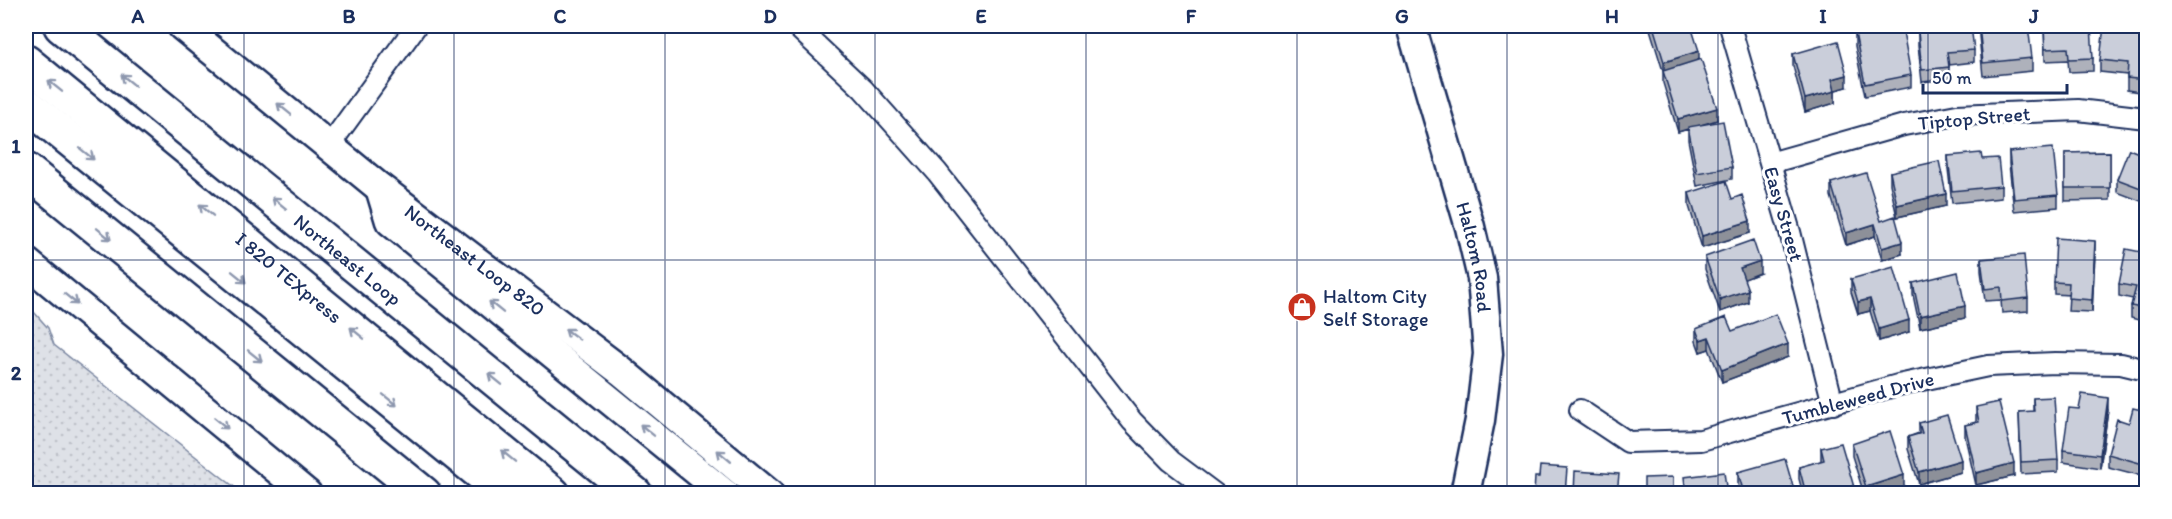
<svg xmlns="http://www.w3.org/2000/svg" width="2172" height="519" font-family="Itim,sans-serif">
	<defs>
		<pattern id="grass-dots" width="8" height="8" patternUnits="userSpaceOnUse" patternTransform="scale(1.5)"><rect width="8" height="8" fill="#dee1e7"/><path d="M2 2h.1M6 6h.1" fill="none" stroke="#bec1c9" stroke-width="1.8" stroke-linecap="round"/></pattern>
	</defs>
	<rect width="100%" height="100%" fill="#fff"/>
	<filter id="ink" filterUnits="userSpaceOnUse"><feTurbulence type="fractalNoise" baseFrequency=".0167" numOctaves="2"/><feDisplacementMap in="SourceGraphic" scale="12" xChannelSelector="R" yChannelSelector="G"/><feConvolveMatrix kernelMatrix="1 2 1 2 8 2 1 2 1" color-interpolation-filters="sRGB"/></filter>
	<g filter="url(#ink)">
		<path fill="url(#grass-dots)" stroke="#7c88a2" stroke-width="1.5" d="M26,303L48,328L54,345L242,493H26Z"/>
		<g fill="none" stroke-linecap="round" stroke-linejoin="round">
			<g stroke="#1b2f5e" stroke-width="24">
				<path id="minor" d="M796,26L863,89L937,172L1132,421L1171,461L1215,494
					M1730,26L1790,232L1833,404
					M329,146L416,26
					M1770,163L1904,125L1957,115L2078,110L2146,118
					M1580,410L1628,442L1701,440L1898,385L1988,366L2055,363L2121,364L2146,370"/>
			</g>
			<g stroke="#1b2f5e" stroke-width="33">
				<g id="secondary">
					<path id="s1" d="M182,26L380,188L621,371L769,494"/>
					<path id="s2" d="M1411,26L1470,227L1482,278L1488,354L1480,420L1465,494"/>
					<path d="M380,188L390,221L725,494"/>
					<path d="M26,262L307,494"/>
				</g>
			</g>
			<g stroke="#1b2f5e" stroke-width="38">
				<g id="motorway">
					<path id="s3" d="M61,26L635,494"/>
					<path id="s4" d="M26,62L553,494"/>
					<path d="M26,104L506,494"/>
					<path d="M26,170L424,494"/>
				</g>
			</g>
			<use href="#minor" stroke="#fff" stroke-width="20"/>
			<use href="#secondary" stroke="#fff" stroke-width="28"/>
			<use href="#motorway" stroke="#fff" stroke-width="33"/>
		</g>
		<path fill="#aeb1bb" stroke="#1b2f5e" stroke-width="1.5" d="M1649,26H1691L1699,59L1717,120L1700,125L1732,167V179L1697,186L1688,140V129L1678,132L1663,83V71Z
			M1928,26H1951L1974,50V62L1949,65V79L1922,82L1918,45V32L1928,31Z
			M1979,26L2032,58V71L1983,76L1979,36Z
			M2044,26L2093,58V71L2069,72L2068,60L2045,61Z
			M2146,26V93L2127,90V75L2100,72V60Z
			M1855,33L1911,75V87L1865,96L1855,46Z
			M1793,54L1847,87L1835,90V103L1805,112L1793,66Z
			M2009,152L2058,195V207L2014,211L2009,164Z
			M2110,152V200L2065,201V153Z
			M1948,156L1982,159L2001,186V198L1952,203L1948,169Z
			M2146,156V203L2117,192V179Z
			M1890,172L1946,206L1897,217L1890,184Z
			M1831,183L1881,221L1902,254L1882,260L1875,236L1846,245L1831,196Z
			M1689,193L1732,199L1750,233L1702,248L1689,206Z
			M2095,253L2092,312L2068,311L2069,295L2054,294V282Z
			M2146,253V322L2131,318V306L2133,299L2119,296V284Z
			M1705,257L1760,273L1744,279L1748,302L1720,312L1705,269Z
			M1981,259L2028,298V311L2002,313L2001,300L1985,301L1981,271Z
			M1851,279L1909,332L1879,341L1870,311L1858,314L1851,292Z
			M1913,283L1965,318L1920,328L1913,295Z
			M1696,329L1732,331L1788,357L1722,382L1709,349L1700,352L1696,341Z
			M2033,398L2058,460V472L2021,474L2019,412H2033Z
			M1976,407L2014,476L1976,485L1965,437V425L1976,422Z
			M2079,409L2108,410L2100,468L2063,462V450Z
			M2146,411L2143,476L2108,467V454L2129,423Z
			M1919,423L1961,472L1919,484L1908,449V437L1919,433Z
			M1852,444L1904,487L1884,494H1864L1852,456Z
			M1821,448L1856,494H1803L1799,479V467L1821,461Z
			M1738,472L1794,494H1741L1738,485Z"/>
		<path fill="#8d9099" stroke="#1b2f5e" stroke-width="1.5" d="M1699,51V64L1664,74V62Z
			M1847,75V87L1832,91V79Z
			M1835,91V103L1805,112V99Z
			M1717,108V120L1678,132V119Z
			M1946,194V206L1897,217V205Z
			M1750,221V233L1702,248V236Z
			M1875,224V236L1846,245V233Z
			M2095,241V253L2092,312V300Z
			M1902,242V254L1882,260V248Z
			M1760,261V273L1740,281V268Z
			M1748,290V302L1720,312V299Z
			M1870,299V311L1858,314V302Z
			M1965,306V318L1920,328V316Z
			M1909,320V332L1879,341V329Z
			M1709,337V349L1700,352V340Z
			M1788,344V357L1722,382V370Z
			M2108,398V410L2100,468V455Z
			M2146,451V463L2143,476V464Z
			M1961,460V472L1919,484V472Z
			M2014,463V476L1976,485V473Z
			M1904,475V487L1884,494H1866V487Z
			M1794,490V494H1780Z"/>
		<path fill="#caceda" stroke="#1b2f5e" stroke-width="1.5" d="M1653,26H1691L1699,51L1664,62Z
			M1897,26H1902L1911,75L1865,84L1855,33Z
			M1929,26H1951V27L1971,26L1974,50L1947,52L1949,67L1922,70L1918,32L1930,31Z
			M1979,26H2028L2032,58L1983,63Z
			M2044,26H2091L2093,58L2069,59L2068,48L2045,49Z
			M2104,26H2146V80L2127,78L2128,63L2100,60Z
			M1838,41L1847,75L1832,79L1835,91L1805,99L1793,54Z
			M1701,59L1717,108L1678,119L1663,71Z
			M1723,121L1732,167L1697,173L1688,127Z
			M2053,148L2058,195L2014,199L2009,152Z
			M2129,149L2146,156V190L2117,179Z
			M2110,152V188H2065V153Z
			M1981,153L1982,159L1998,158L2001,186L1952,191L1948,156Z
			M1939,161L1946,194L1897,205L1890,172Z
			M1866,173L1881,221L1895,216L1902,242L1882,248L1875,224L1846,233L1831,183Z
			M1726,181L1732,199L1742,195L1750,221L1702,236L1689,193Z
			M2056,238L2095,241L2092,300L2068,298L2069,283L2054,282Z
			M1753,240L1760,261L1740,268L1748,290L1720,299L1705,257Z
			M2126,249L2146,253V309L2131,306L2136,287L2119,284Z
			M2024,255L2028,298L2002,301L2001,287L1985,289L1981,259Z
			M1894,267L1909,320L1879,329L1870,299L1858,302L1851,279Z
			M1958,272L1965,306L1920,316L1913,283Z
			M1776,314L1788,344L1722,370L1709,337L1700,340L1696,329L1726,317L1732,331Z
			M2082,394L2108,398L2100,455L2063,450L2069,408L2079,409Z
			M2054,397L2058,460L2021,462L2019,412L2034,411L2033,398Z
			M1999,402L2014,463L1976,473L1965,425L1979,422L1976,407Z
			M2133,408L2146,411V451L2143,464L2108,454L2117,419L2129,423Z
			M1947,415L1961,460L1919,472L1908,437L1922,433L1919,423Z
			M1890,431L1904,475L1866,487L1852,444Z
			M1841,443L1856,494H1806L1799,467L1824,460L1821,448Z
			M1785,459L1794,490L1780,494H1744L1738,472Z
			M1540,466L1567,468L1565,494H1534L1535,477H1539Z
			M1575,471L1619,474L1617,494H1574Z
			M1724,472L1727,494H1686L1684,477Z
			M1673,477V494H1644V478Z"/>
		<defs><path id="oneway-shaft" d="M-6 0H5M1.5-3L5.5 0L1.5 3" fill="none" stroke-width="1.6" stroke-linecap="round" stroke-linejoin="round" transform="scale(1.5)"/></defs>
		<g stroke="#8d97ae">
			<use href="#oneway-shaft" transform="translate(128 80) rotate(-141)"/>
			<use href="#oneway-shaft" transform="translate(55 86) rotate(-141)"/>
			<use href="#oneway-shaft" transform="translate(284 109) rotate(-141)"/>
			<use href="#oneway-shaft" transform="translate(87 154) rotate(39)"/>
			<use href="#oneway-shaft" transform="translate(279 203) rotate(-141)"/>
			<use href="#oneway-shaft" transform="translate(206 210) rotate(-141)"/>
			<use href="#oneway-shaft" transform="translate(104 234) rotate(39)"/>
			<use href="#oneway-shaft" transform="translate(239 277) rotate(39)"/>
			<use href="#oneway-shaft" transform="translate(71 299) rotate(39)"/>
			<use href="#oneway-shaft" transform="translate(496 307) rotate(-141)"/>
			<use href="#oneway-shaft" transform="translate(357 333) rotate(-141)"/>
			<use href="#oneway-shaft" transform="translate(572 334) rotate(-143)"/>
			<use href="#oneway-shaft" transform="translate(255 356) rotate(39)"/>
			<use href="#oneway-shaft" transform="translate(495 379) rotate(-141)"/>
			<use href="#oneway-shaft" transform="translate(390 400) rotate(39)"/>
			<use href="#oneway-shaft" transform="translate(221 423) rotate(39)"/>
			<use href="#oneway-shaft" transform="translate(647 430) rotate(-141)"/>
			<use href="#oneway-shaft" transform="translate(508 456) rotate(-141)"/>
			<use href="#oneway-shaft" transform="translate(724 456) rotate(-140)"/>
		</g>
	</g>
	<path fill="none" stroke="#1b2f5e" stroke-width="1.5" stroke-opacity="0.55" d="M244,26V494M454,26V494M665,26V494M875,26V494M1086,26V494M1297,26V494M1507,26V494M1718,26V494M1928,26V494M26,260H2146"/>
	<defs>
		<g id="shop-disc" transform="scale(1.5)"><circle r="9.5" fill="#c8321e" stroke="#fff"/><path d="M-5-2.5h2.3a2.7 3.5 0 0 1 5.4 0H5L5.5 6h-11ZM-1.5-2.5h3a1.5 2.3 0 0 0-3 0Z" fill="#fff"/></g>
	</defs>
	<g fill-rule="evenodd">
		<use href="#shop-disc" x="1302" y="307"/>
	</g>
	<g text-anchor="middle" stroke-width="6" stroke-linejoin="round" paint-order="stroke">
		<g font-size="20" fill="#1b2f5e" stroke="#fff">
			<text transform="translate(1974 118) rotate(-5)" y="7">Tiptop Street</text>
			<text transform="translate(1784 214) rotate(74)" y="7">Easy Street</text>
			<text dy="7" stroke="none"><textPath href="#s2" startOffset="240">Haltom Road</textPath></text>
			<text dy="7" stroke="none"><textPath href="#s3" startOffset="370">Northeast Loop</textPath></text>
			<text dy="7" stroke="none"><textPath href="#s1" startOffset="375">Northeast Loop 820</textPath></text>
			<text dy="7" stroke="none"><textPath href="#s4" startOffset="340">I 820 TEXpress</textPath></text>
			<text transform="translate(1858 398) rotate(-15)" y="7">Tumbleweed Drive</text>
		</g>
		<g font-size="20" fill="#1b2f5e" stroke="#fff" text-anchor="start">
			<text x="1323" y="303">Haltom City<tspan x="1323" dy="23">Self Storage</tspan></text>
		</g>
	</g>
	<rect width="2172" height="519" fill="none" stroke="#fff" stroke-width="66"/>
	<path d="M1923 84v9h144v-9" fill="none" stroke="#1b2f5e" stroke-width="3"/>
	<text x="1932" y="84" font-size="18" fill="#1b2f5e" stroke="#ffffff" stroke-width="4.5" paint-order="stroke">50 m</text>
	<rect x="33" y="33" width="2106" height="453" fill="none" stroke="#1b2f5e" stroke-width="2"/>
	<g font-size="20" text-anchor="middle" font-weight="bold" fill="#1b2f5e">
		<text x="138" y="23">A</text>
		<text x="349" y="23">B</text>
		<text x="560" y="23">C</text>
		<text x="770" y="23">D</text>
		<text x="981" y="23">E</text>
		<text x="1191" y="23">F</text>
		<text x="1402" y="23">G</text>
		<text x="1612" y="23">H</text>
		<text x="1823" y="23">I</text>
		<text x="2034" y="23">J</text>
		<text x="16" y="153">1</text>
		<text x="16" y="380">2</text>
	</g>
</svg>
